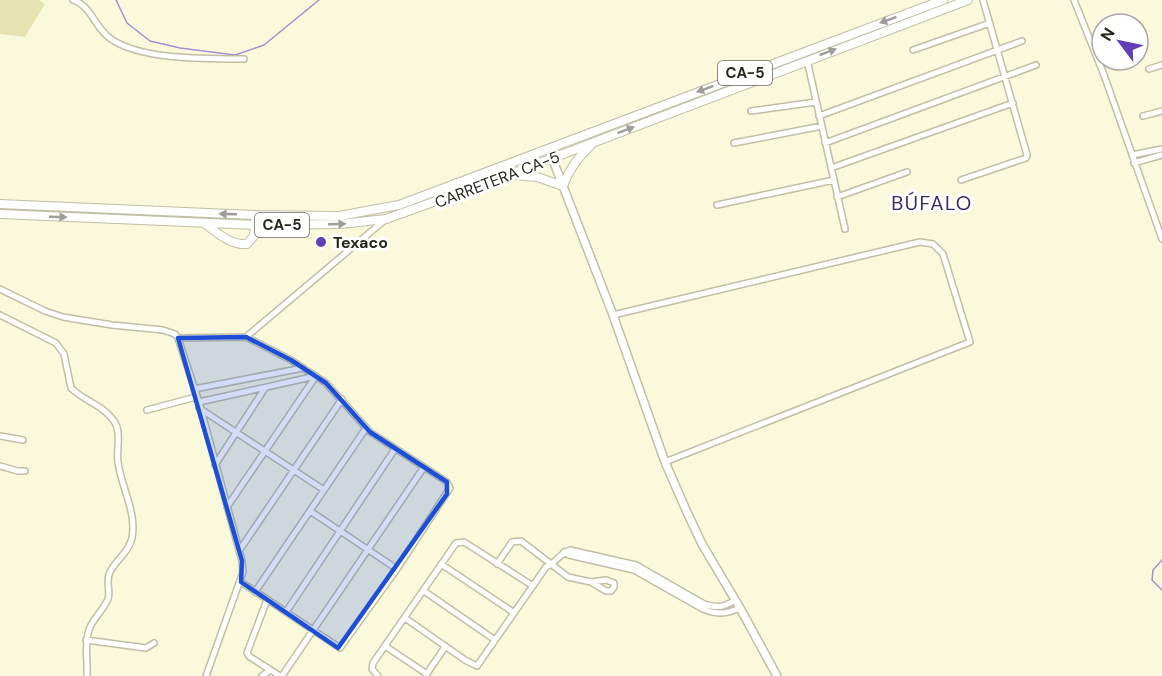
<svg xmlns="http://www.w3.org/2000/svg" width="1162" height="676" font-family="'DM Sans',sans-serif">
	<rect width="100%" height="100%" fill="#fbf9dc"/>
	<path fill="#e7e3b1" d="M0,0H39L45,4L25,37L0,34Z"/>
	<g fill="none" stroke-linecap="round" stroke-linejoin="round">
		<path stroke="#9d92d2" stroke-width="1.5" d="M116,0L127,23L150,41L180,48L235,55L264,45L319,0
			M1162,560L1153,570L1152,580L1162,590"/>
		<g stroke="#c1bfa3" stroke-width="8">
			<path id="minor" d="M73,0C92,6 95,29 111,39C141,60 208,59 244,59
				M1074,0L1104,75L1162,239
				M913,50L990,23
				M807,60L845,229
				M1149,69L1162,65
				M751,111L816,102
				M819,116L1022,41
				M1143,116L1162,111
				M734,143L822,126
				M825,143L1036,65
				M1132,155L1162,149
				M1134,163L1162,155
				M831,168L1013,103
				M961,180L1026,158L1027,155L983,0
				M837,197L907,172
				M717,205L834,180
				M0,289L45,311L63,317L112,325L163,330L175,334L178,338L246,337L386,219
				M0,315L56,343L64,354L71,388C84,401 103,405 114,421C122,432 116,449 118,462C121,487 137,512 132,538C129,552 116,560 110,572C105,581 111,591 108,599C103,611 92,619 89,630C84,643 88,662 87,676
				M613,315L920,242L933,244L943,254L970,342L665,462
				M178,338L199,402L242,561L243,572L206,676
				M194,389L303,368
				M199,402L316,376
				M199,408L324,490
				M147,410L196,397
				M0,436L23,440
				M215,465L265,388
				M0,466L18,471H25
				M227,507L316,376
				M310,511L397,569
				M239,551L342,399
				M564,552L569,555L634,570L703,609C718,615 726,614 740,608
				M441,564L513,612
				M497,564L512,542L521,541L568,577L591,582L606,580L614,583V587L611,591H606L591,582
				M241,582L340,648L397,569L450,488L447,482L370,432L326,383L291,360L246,337
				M424,591L495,640
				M255,592L366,428
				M267,600L247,653L250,657L280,676
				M286,612L395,449
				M405,618L465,660L477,666L546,567C556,563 560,553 570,550L636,565L704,604C717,608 723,608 735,600
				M86,640L146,648L154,643
				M385,646L427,674
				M426,675L445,647
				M262,676L270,670
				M282,676L424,467
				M378,676L372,669L373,663L456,543L464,542L533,586"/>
		</g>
		<g stroke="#c1bfa3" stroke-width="10">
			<path id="major" d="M549,150L613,315L665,462L686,510L702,544L740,608L777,676"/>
		</g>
		<g stroke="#c1bfa3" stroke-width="10">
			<path id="highway" d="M513,175L537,177L563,186C569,169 578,157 591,145
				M0,204L254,215L339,216L399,205L943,0
				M0,214L256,225L340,224L386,219L508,175L968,0
				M204,223C216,232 231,246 247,244L254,236L255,222"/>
		</g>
		<use href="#minor" stroke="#fff" stroke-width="5"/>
		<use href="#major" stroke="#fff" stroke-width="7"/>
		<use href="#highway" stroke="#fff" stroke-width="8"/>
	</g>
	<defs><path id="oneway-solid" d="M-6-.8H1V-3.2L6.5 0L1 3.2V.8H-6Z" transform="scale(1.5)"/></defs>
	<g fill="#9e9d98">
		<use href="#oneway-solid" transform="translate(888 20) rotate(160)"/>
		<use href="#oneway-solid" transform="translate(828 52) rotate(-21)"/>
		<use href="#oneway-solid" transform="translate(705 89) rotate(159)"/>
		<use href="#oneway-solid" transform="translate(626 130) rotate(-21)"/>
		<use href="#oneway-solid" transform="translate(228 214) rotate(-178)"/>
		<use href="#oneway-solid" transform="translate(58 217) rotate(2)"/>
		<use href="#oneway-solid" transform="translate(337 224) rotate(-2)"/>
	</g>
	<path fill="#1d4ed8" fill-opacity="0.2" stroke="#1d4ed8" stroke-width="4.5" stroke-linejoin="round" d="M246,337L291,360L326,383L370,432L447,482V494L338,648L241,582L242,561L178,338Z"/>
	<circle fill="#623fb7" stroke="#fff" stroke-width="2" cx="321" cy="242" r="6"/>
	<g text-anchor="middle" stroke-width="6" stroke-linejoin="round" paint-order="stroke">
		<g fill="#fff" stroke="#68675f" stroke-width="1.5">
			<rect x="718" y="61" width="54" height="24" rx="4.5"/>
			<rect x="255" y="213" width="54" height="24" rx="4.5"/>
		</g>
		<g font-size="15" font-weight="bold" fill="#27261b">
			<text x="745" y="78">CA-5</text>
			<text x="282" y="230">CA-5</text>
		</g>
		<g font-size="16" fill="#27261b" stroke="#fff">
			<text transform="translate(497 179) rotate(-21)" y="6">CARRETERA CA-5</text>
		</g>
		<g font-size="16" font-weight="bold" fill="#27261b" stroke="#fff" text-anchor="start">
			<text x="333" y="248">Texaco</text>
		</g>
		<g font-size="20" letter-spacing="1.5" fill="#392a65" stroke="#fff">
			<text x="932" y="210">BÚFALO</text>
		</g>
	</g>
	<g transform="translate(1120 42) rotate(302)"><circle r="28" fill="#ffffff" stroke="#a9a8a4" stroke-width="1.5"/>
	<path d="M0-4.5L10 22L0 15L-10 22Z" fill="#623fb7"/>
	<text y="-9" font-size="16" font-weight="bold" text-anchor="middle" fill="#27261b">N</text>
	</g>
</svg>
